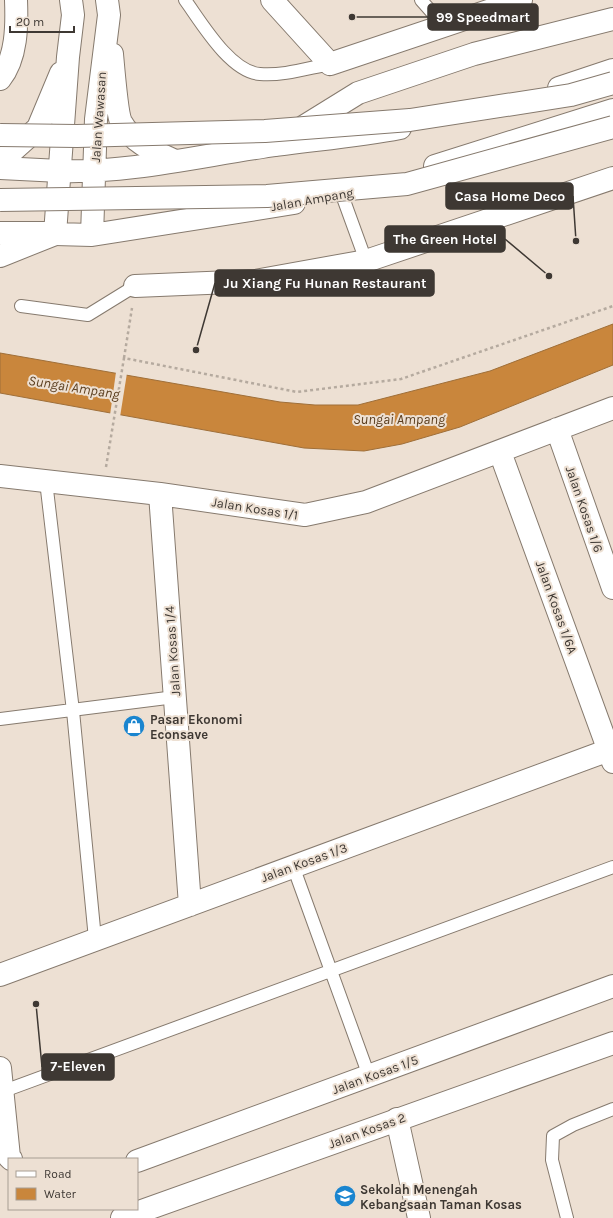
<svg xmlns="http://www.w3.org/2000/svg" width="613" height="1218" font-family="Karla,sans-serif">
	<rect width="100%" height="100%" fill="#ede0d3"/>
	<path fill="#c9863c" stroke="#9f6f39" d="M613,324V365L460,427L402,444L364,451L304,448L0,393V353L280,402L315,405H358L490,371Z"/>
	<path fill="#ede0d3" d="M116,372L127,373L120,417L110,415Z"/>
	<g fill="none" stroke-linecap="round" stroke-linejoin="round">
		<g stroke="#867a6e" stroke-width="14">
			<path id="service" d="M185,0C201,22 230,72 260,74C283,76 308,68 330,64
				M421,0L444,26
				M342,195L366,261
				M21,306L88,315L135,286
				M46,481L73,711L95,939
				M0,719L175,697
				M293,866L369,1076
				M1,1092L613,867
				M567,1218L552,1160L553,1136L573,1125L613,1109"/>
		</g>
		<g stroke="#867a6e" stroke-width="24">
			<path id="minor" d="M272,0L330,64L521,0
				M0,79C17,58 17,25 16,0
				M135,286L255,281L366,261L613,178
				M557,429L613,588
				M500,452L613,762
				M0,476L160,494L305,515L366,502L613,408
				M160,494L190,905
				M0,975L609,750
				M0,1068L9,1157L11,1159
				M397,1119L419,1218
				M137,1161L613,986"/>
		</g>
		<g stroke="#867a6e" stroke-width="24">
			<path id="tertiary" d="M0,168L60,171
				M0,233H46
				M0,256L55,234
				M122,1218L613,1043"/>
		</g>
		<g stroke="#867a6e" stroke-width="24">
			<path id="secondary" d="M71,0L73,15L68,57L55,234L92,235L294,203
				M112,54C113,65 117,114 121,122C132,142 153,151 173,160
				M559,88L613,70
				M0,162L38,128L61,73
				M435,166L613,110
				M60,171C127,173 195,157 262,147C308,140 354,137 400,128
				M92,235L96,119L109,15L107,0"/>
		</g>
		<g stroke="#867a6e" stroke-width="24">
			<path id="motorway" d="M274,145L358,93L474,54L613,19"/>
		</g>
		<path stroke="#b5aa9f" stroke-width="2.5" stroke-dasharray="3 3" stroke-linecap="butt" d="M124,358L132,308
			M106,467L124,358L297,392L401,379L613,306"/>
		<use href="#service" stroke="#fff" stroke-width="12"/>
		<use href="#minor" stroke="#fff" stroke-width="22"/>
		<use href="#tertiary" stroke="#fff" stroke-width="22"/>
		<use href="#secondary" stroke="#fff" stroke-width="22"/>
		<use href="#motorway" stroke="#fff" stroke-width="22"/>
		<g stroke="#867a6e" stroke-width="24" stroke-linecap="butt">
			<path id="motorway-bridge" d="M0,135L77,136L265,131L410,120L571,95L613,83
				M0,200L267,196L407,184L613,127"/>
		</g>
		<use href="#motorway-bridge" stroke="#fff" stroke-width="22"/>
	</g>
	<defs>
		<g id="shop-disc" transform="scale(1.15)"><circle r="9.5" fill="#1a85cf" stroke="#ede0d3"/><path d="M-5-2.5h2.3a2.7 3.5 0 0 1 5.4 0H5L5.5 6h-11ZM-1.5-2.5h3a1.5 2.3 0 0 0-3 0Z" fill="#fff"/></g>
		<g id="school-disc" transform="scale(1.15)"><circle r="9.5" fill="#1a85cf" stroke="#ede0d3"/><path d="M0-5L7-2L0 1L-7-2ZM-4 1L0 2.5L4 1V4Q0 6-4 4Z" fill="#fff"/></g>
	</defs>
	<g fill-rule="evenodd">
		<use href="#shop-disc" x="134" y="726"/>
		<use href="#school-disc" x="345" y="1196"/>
	</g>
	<g text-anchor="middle" stroke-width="4" stroke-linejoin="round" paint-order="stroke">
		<g font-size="13" fill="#3e3833" stroke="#ede0d3">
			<text transform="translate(98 117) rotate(-86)" y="5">Jalan Wawasan</text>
			<text transform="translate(312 199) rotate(-10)" y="5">Jalan Ampang</text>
			<text transform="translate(255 508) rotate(9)" y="5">Jalan Kosas 1/1</text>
			<text transform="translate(585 509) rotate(71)" y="5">Jalan Kosas 1/6</text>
			<text transform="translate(557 607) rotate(70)" y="5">Jalan Kosas 1/6A</text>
			<text transform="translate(172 651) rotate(-94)" y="5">Jalan Kosas 1/4</text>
			<text transform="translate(304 862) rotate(-20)" y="5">Jalan Kosas 1/3</text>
			<text transform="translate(375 1074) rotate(-20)" y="5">Jalan Kosas 1/5</text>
			<text transform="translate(367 1130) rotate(-20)" y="5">Jalan Kosas 2</text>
		</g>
		<g font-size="13" font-weight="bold" fill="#3e3833" stroke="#ede0d3" text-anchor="start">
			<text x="150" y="724">Pasar Ekonomi<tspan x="150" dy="15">Econsave</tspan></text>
			<text x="360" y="1194">Sekolah Menengah<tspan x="360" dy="15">Kebangsaan Taman Kosas</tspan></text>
		</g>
		<g font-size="14" font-style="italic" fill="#5a3d1e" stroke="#ede0d3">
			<text transform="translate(74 387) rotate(9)" y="5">Sungai Ampang</text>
			<text x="399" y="424">Sungai Ampang</text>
		</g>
	</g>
	<path fill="none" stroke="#3e3833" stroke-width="1.5" d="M352 17L428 17M576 241L573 196M549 276L505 239M196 350L215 283M36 1004L42 1067"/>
	<g fill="#3e3833" stroke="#ede0d3" stroke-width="1.5">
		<circle cx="352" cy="17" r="4"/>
		<circle cx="576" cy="241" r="4"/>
		<circle cx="549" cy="276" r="4"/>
		<circle cx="196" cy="350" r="4"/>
		<circle cx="36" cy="1004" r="4"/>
	</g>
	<g fill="#3e3833" stroke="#3e3833" stroke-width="1.5">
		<rect x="428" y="4" width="110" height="26" rx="4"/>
		<rect x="446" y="183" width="127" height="26" rx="4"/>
		<rect x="385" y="226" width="120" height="26" rx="4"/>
		<rect x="215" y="270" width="219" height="26" rx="4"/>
		<rect x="42" y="1054" width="72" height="26" rx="4"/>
	</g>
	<g font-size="14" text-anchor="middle" font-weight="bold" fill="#fff">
		<text x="483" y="22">99 Speedmart</text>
		<text x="510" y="201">Casa Home Deco</text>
		<text x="445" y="244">The Green Hotel</text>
		<text x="325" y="288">Ju Xiang Fu Hunan Restaurant</text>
		<text x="78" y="1071">7-Eleven</text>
	</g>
	<rect x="8" y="1158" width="130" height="52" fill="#ede0d3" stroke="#a79d93"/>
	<rect x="16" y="1171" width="20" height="6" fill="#ffffff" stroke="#a79d93"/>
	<text x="44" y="1178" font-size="12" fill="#3e3833">Road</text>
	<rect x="16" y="1188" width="20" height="12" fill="#c9863c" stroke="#a79d93"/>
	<text x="44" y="1198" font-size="12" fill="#3e3833">Water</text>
	<path d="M10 26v6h64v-6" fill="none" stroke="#3e3833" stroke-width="2"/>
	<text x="16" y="26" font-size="12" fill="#3e3833" stroke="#ede0d3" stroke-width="3" paint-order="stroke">20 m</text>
</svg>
